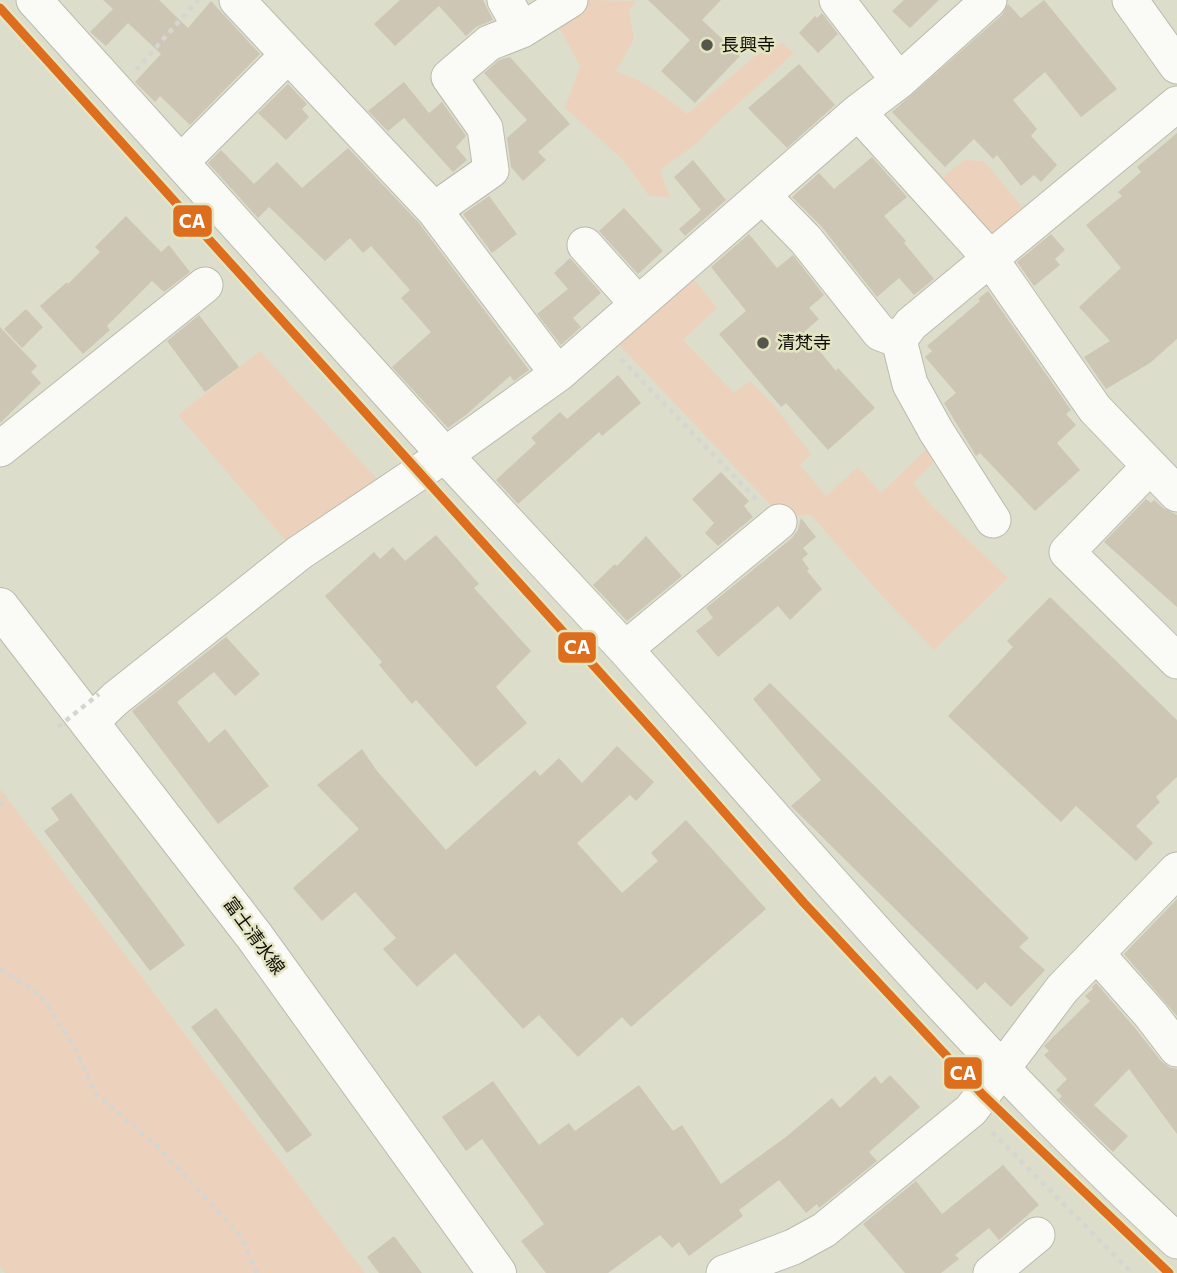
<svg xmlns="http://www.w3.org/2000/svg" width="1177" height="1273" font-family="Commissioner,'Noto Sans JP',sans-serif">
	<rect width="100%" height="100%" fill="#ddddcb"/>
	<path fill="#ecd2bd" d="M589,0L636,1L629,11L634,39L616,71C644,81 664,95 687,114L755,56L782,43L794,53L710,129L700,141L660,170L670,197L649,196L624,161L565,108L580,66L560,29Z
		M909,144L943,177L964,160L984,161L1029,215L986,244Z
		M687,271L717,308L683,340L734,393L750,381L772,403L811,454L800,465L826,496L858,467L881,493L932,444L939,457L913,483L932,506L1008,578L934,650L882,596L811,515H780L615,340Z
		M260,351L384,487L293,549L178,415Z
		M0,789L365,1273H5L0,1267Z"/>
	<path fill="#cdc6b4" d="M103,0H159L188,28L211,1L260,54L190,125L160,96L155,102L135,82L161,54L128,23L106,46L90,32L113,9Z
		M400,0H483L493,20L476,27L466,36L439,6L395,46L374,24Z
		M648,0H721L702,20L740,56L695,103L661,71L690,40Z
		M904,0H939L910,28L892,11Z
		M1044,0L1117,89L1081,117L1045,72L1013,100L1037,129L1031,136L1057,165L1041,182L1034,175L1021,186L997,155L993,159L974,139L945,167L892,112L1002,15L1008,4L1021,18Z
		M822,13L838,34L818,53L799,33L815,16L817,18Z
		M510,57L570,124L538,152L546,160L523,181L511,167L507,138L527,120L484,73L499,60Z
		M799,64L835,105L787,148L748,108Z
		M404,82L429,113L442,102L466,136L456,147L467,160L453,172L404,118L388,131L368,111Z
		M288,84L307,104L302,109L309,117L286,140L258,113Z
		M1177,133V339L1150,363L1106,389L1084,357L1110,341L1079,307L1121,268L1086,225L1122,196L1118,192L1141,172L1137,167Z
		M348,148L419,223L529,370L514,381L510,376L467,414L448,428L392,367L431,332L401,298L410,290L371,246L363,253L350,238L325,261L269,207L258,218L208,163L221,150L254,184L277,162L302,188Z
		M872,157L907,197L884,216L906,241L904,243L934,279L914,295L899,278L877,297L822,227L792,197L819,173L834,189Z
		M693,160L726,200L685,236L679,229L701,210L674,177Z
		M489,196L517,234L492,253L463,214Z
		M624,208L663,251L638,274L599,231Z
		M126,216L161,252L169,245L190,272L164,292L152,281L107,326L110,330L83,354L40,306L67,282L68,284L100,252L95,247Z
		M749,234L777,268L793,255L824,295L809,308L819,319L804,332L836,371L838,368L875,408L828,450L786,403L781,407L719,334L746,311L711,267Z
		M1051,234L1065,250L1055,259L1060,265L1034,286L1017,262Z
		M570,258L601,293L573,318L581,327L561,345L537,314L568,289L554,273Z
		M988,291L1071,410L1066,414L1076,425L1057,443L1080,470L1035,511L980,453L976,456L944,403L956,393L925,357L932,351L927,346L980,301L978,299Z
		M26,309L43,327L22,348L4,329Z
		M199,315L239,367L205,392L167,341Z
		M0,327L37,366L31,372L41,383L0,423Z
		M618,375L641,403L602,436L599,432L518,504L496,480L536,443L531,438L560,412L567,419Z
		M721,472L749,501L744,506L753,517L718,546L705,533L714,523L692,499Z
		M1146,499L1151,503L1154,500L1163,508L1177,515V607L1104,542Z
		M801,518L816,537L803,548L808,554L802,559L809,569L807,571L822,589L790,620L778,606L718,657L696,631L713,618L706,608L792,538L798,530Z
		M436,535L479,584L474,588L531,651L496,687L527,723L476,767L416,700L412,704L379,665L382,662L325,596L374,552L380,559L393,547L405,561Z
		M646,536L682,576L627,621L593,585L615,564L617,566Z
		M1050,597L1177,720V777L1156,797L1160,802L1136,826L1153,843L1136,861L1076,806L1061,822L948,716L1013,647L1007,641Z
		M226,637L260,674L235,696L214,672L177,702L209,743L225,729L269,786L218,824L132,711Z
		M770,683L1029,938L1019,947L1045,970L1011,1007L985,982L977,990L791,806L821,780L753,699Z
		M617,746L654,782L636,801L630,795L577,843L622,893L658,861L651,853L686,820L766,909L631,1027L622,1017L578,1057L539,1015L523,1029L455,953L417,987L383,949L396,938L355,892L322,921L293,888L359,829L317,785L362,749L377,771L446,850L535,770L540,776L559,758L582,783Z
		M71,793L185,945L150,971L44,831L59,820L51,808Z
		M1177,899V1016L1124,954Z
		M1096,983L1135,1028L1161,1061L1169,1067L1177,1069V1134L1129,1069L1094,1105L1128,1136L1113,1152L1059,1099L1062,1096L1056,1090L1067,1079L1044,1055L1049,1051L1044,1046L1090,1001L1085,996L1093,989L1092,987Z
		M216,1008L312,1135L287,1153L191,1027Z
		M890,1075L920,1107L869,1152L877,1161L819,1208L817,1204L806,1213L779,1180L739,1210L743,1216L689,1256L679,1242L672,1248L660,1235L608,1273H546L521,1241L544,1224L482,1139L466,1151L442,1117L493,1081L539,1145L569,1123L575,1131L639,1085L673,1131L682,1125L721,1184L786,1137L832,1098L840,1108L875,1076L881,1084Z
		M1003,1165L1039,1205L999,1240L989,1228L955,1255L959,1259L941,1273H905L863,1224L916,1181L942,1214Z
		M394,1236L422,1273H379L367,1257Z"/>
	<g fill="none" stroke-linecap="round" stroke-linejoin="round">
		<g stroke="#bbbbad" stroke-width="37">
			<path id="minor" d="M34,0L445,455L625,649L779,522
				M237,0L434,210L558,374
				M505,0L522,30
				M837,0L899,81
				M1130,0L1177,66
				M858,112L989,257L1095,409L1177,494
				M181,162L288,55
				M763,196L806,240L880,333L899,340
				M434,210L491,170L485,128L449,77L489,43L522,30L570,0
				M585,245L637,303
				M0,449L205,285
				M1149,467L1067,552L1177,661
				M993,520L936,431L910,384L899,340L911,324L1177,104
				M625,649C804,850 979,1059 1177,1241
				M90,723L115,699L299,553L445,455L558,374L858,112L899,81L989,0
				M1097,954L1151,1015L1177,1049
				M724,1273L793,1247L824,1230L971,1110L1062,989L1177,870
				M991,1273L1037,1235"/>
		</g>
		<g stroke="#bbbbad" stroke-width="40">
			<path id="major" d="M0,607L255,937L497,1273"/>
		</g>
		<path stroke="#d6d6d1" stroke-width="4.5" stroke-dasharray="5 5" stroke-linecap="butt" d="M136,70L198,0
			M621,359L758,501
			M0,806L5,795
			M0,969L40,995L76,1050L95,1093L155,1144L240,1235L257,1273
			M992,1132L1132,1273"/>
		<use href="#minor" stroke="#fafaf7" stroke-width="35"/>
		<use href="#major" stroke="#fafaf7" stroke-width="38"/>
		<path stroke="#d6d6d1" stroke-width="4.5" stroke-dasharray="5 5" stroke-linecap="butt" d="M58,727L99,694"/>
		<g stroke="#e4e5c3" stroke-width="14">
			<path id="rail-1" d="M0,8L659,738L804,903L983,1095L1169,1273"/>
		</g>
		<use href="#rail-1" stroke="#dd6e1e" stroke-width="9"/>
	</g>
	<g fill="#56564a" stroke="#e4e5c3" stroke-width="2.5">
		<circle cx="707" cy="45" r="7"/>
		<circle cx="763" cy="343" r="7"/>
	</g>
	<g text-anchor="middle" stroke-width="5" stroke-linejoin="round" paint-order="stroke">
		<g font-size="18" fill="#0e0e04" stroke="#e4e5c3" text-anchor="start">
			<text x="721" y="51">長興寺</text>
			<text x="777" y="349">清梵寺</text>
		</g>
		<g font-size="18" fill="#0e0e04" stroke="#e4e5c3">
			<text transform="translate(254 936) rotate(54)" y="6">富士清水線</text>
		</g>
	</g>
	<g stroke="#e4e5c3" stroke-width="2.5">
		<rect x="172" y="204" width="41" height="34" rx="7" fill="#dd6e1e"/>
		<rect x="557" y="631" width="40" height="33" rx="7" fill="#dd6e1e"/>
		<rect x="943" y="1056" width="40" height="34" rx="7" fill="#dd6e1e"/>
	</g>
	<g font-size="19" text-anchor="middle" font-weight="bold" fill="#fff">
		<text x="192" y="228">CA</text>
		<text x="577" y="654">CA</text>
		<text x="963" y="1080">CA</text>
	</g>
</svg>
